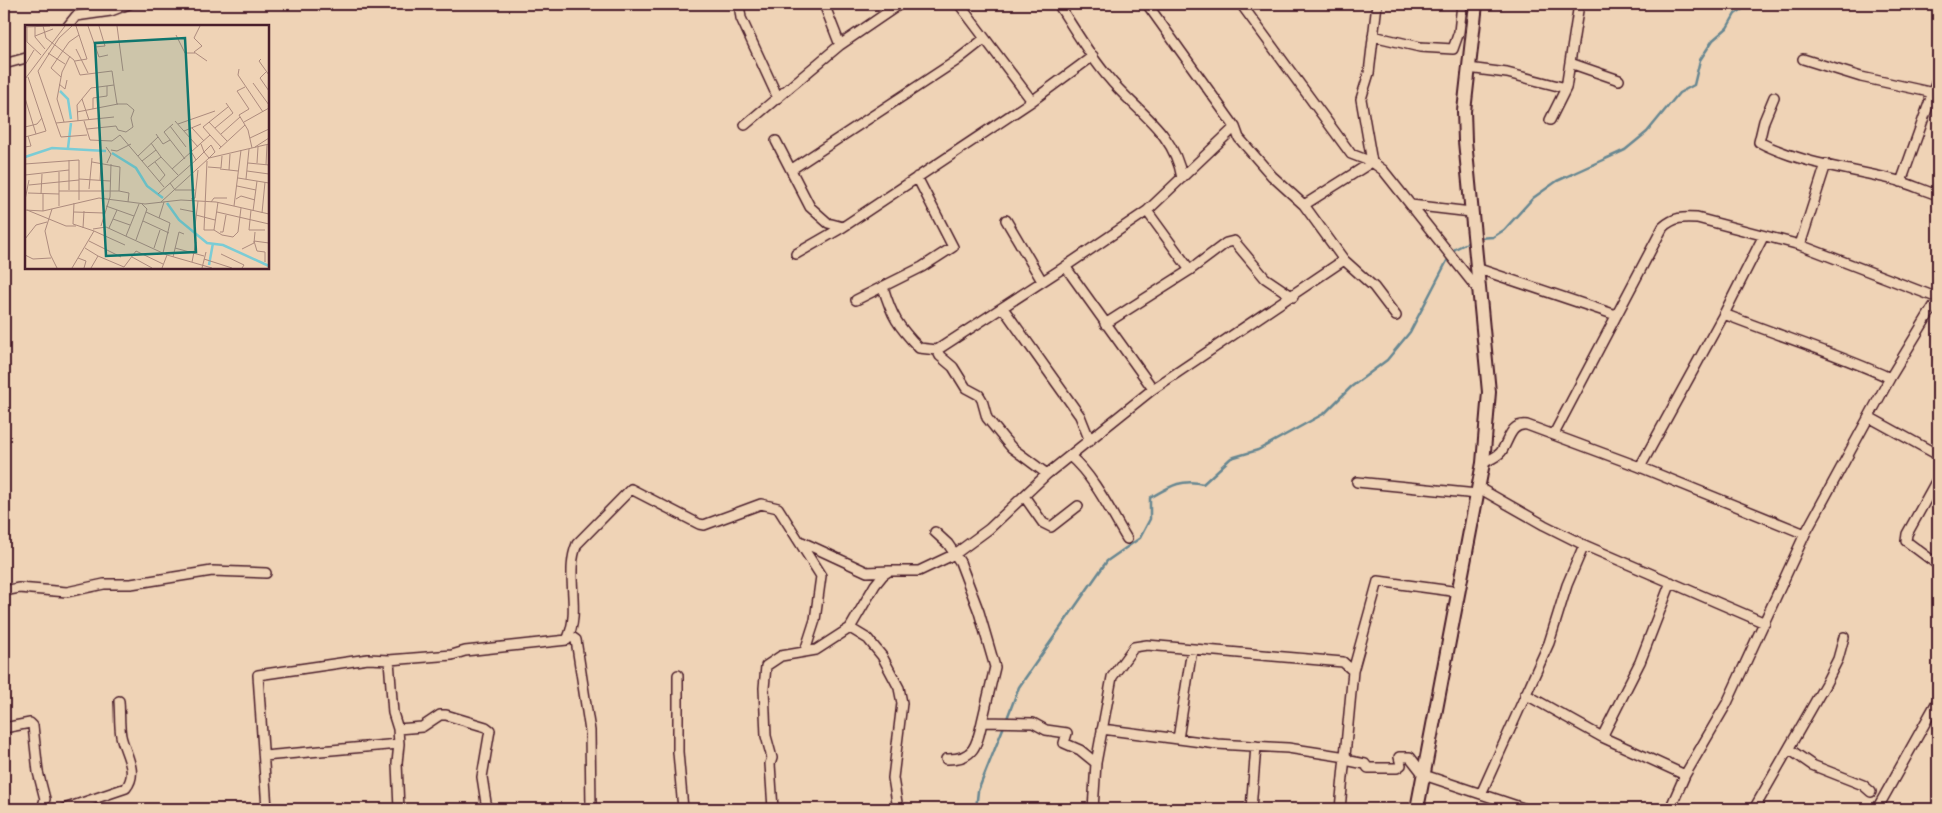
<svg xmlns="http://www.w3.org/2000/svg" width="1942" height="813" font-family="Sriracha,sans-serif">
	<rect width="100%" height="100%" fill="#efd3b6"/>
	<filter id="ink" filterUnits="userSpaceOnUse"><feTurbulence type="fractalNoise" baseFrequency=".02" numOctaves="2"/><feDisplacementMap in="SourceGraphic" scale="10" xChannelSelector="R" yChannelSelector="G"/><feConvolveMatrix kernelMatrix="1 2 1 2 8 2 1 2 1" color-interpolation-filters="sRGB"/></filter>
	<g filter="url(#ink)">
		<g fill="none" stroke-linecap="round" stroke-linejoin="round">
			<path stroke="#678791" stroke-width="2.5" d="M1478,238L1493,237L1504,230L1533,198L1557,181L1625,150L1647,132L1679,93L1694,85L1700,60L1713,40L1727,28L1735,14L1750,4
				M1452,253L1455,249L1471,241
				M1006,721L1019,687L1107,561L1140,538L1150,519V498C1169,487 1182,478 1203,484L1231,458L1258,450L1325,413L1351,387L1387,360L1410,332L1449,257
				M976,809L978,791L1004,726"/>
			<g stroke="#4a1f2b" stroke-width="12">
				<path id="street" d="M739,4L741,18L778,98
					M824,4L840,45
					M959,4L1032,101
					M1058,4C1074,28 1089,55 1108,77C1135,111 1174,130 1182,178
					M1147,4L1235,127L1239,138L1272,176L1304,205L1344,260L1374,287L1396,316
					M1241,4L1351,154L1372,162L1383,170L1479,291
					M1932,4L1938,5
					M68,26L76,16L111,11L129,4
					M1373,36L1420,47L1453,49L1459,32L1462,4
					M1803,59L1861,77L1934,93
					M1570,63L1619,80
					M4,64L26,58
					M1468,68L1507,73L1566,88
					M1774,97L1764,121L1759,142C1801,164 1852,169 1899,181C1912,185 1925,191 1938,195
					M1550,120L1566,88L1579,4
					M745,125L840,45L900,4
					M776,141L810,207L828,223L843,227L1032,101L1093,56
					M792,169L956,61L984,39
					M1901,182L1938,78
					M1304,205L1372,162L1361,99L1369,73L1377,4
					M1411,205L1471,212
					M1147,211L1190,270
					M1006,220L1042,281
					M1800,245L1826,164
					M796,254L843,227
					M1063,268L1147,211L1235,127
					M1476,268L1616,315
					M883,287C892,317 898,326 919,348L937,350L1063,268L1067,269L1153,389
					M856,300L922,267L953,247L917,177
					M1003,308L1080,416L1090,441
					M1724,314C1780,336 1835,353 1890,378
					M1105,324L1190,270L1226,243L1234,241L1265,278L1293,297
					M937,350L940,356L953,367L966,388L979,395L982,400L987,418L1005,440L1012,448L1047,474
					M1869,417L1938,455
					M1554,434L1663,227C1674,217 1683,217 1697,218L1800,245L1938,298
					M1070,456C1095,478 1110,511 1127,539
					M1483,463C1489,460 1497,457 1501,452C1509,441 1510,423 1527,425L1640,467L1805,534
					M1640,467L1724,314L1763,237
					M1938,478L1907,534L1906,541L1938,565
					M1357,482L1477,494
					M1479,488L1544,525L1584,545L1765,623
					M1024,496L1043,523L1051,527L1078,506
					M935,532L948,544L960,562L979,612L995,667L982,722
					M802,542L867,572L889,571
					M4,591L19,588L67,592L104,584H131L212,571L266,573
					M850,628L875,585L883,575L889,571H919L955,554L989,529L1047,474L1153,389L1344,260
					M569,635L576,640L590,731L591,809
					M389,660L452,655L465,651L567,640C582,610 564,574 577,544L631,489L699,524L704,525L761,504L778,508L821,576L815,620L805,651
					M678,675V752L683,809
					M1525,694L1602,737L1685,775
					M4,728L30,723L33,726L38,772L45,799L42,809
					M398,729L422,727L440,715H446L486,727L490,730L482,777L487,809
					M1102,729L1217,744L1288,748L1346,757L1350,761L1365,764L1368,768H1397L1401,765L1399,757H1410L1424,775L1526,809
					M1602,737L1640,662L1671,582
					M1178,739L1192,649
					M1789,749L1812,765L1863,785L1871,792
					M264,756L399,744
					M946,759C974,760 977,745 982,722L1033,723L1046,730L1067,733L1064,743L1080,750L1096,763
					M1481,794L1549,643L1567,585L1584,545
					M64,809L126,788C139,772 125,754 121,736C119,725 120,712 119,701
					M267,809L258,675L368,659L389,660L393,713L398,729L399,744L397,763L399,809
					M773,809L770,764L772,758L766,736L764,688L766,666L781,656L816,650L850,628L868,639L882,656L899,688L902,703L893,778L898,809
					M1093,809L1096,763L1112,677L1134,647L1147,645L1343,662L1353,671
					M1251,809L1256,746
					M1340,809L1353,671L1378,581L1459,592
					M1670,809L1685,775L1727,703L1805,534L1890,378L1938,299
					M1754,809L1826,683L1838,659L1844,637
					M1877,809L1938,700"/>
			</g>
			<g stroke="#4a1f2b" stroke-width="16">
				<path id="secondary" d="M1417,809L1483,463L1489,392L1465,141L1464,111L1476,4"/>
			</g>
			<use href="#street" stroke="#efd3b6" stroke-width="9"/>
			<use href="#secondary" stroke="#efd3b6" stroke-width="12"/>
		</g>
	</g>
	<g transform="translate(25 25)">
		<rect width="244" height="244" fill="#efd3b6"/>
		<path fill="none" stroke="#7bccd5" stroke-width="2.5" d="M35,66L43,74L46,94M43,123L46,98M87,128L111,143L122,161L138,173M0,132L27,123L81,126M142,178L154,195L182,218L198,220L244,241M184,240L188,218"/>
		<path fill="none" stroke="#ad8b7e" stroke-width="1" d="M10,1V12L20,24M18,1L21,13L49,35L55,50L87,46L89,60L66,63L52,80L53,96M47,1L34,13L13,46L31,98L89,92M63,1L74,32L83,30M92,1L98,46M175,1L169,13L177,21L169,27L182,36M0,2L25,1M2,2V17L16,30M151,10L160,28H170M10,11L28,4M70,22L80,21L74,1M51,24L63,48M23,28L40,39M236,34L234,36L244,50M50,36L62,34L51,1M0,40L9,25M214,44L213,50L238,87M241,47L235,53L244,66M3,52L21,106L11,109M36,52L26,43L44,17L54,10M0,54L40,1M228,58L244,80M34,59L40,64L42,55M220,62L212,66L224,84L214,90L223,105L227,123M0,73L11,109L0,112M57,74L64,95M68,84V73L82,71V61M52,87L93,79M59,96L65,115L87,116L95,110M150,96L173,122M39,97L32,74L37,47L45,31M184,97L202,116M219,97L244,83M31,98L36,112L62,110M148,99L139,107L160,134M153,99L190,86M145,101L161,122M0,102L12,99L17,93M167,103L179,116M190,103L208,88L201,78M62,104L91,101L93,105L101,107L108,102L106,93L109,85L102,79H92L89,60M159,106L176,99M131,109L138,119L145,115M196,109L215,92M95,110L139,162M185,110L178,102L203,82M225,113L244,104M0,122L6,121L3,111M81,122L86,129L82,138M230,122L244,113M194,124L220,100M86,125L92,126L106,119M113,131L133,112M136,132L153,150M171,135L186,120L190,127L184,133L179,127L176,119M117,136L131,125M182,136L179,205H189M67,137L95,142L94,166M130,137L140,150L134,157M223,138L244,140M232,138L233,122M0,139L54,135V175M241,140L242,119M123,142L136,132L126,118M183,142L196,143L197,131M147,144L185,110L196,122M195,144L213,146M204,145L205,129M222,146L244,149M34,147V181M0,150L44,145M213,153L244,158M54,154L85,156M221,154L224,124M75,155L76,138M145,158L150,165H170M4,160L54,155M212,161L231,165M64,164L67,133M44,165V135M34,166H94L104,168L103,177M3,168L34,169M16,169L17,149M133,169L171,135L167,128M166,174L170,173L173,145M211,174L216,171L230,175M0,175L4,155M136,177L184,133L244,119M186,177L189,173H202M193,177L189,205L197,210L208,212L213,207L216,183M81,181L109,191M209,181L216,125M27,184L20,206L25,229L32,243M155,184L170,187M0,185L18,186L74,173L120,179L156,175L191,177L244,189M2,185L41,201H51M226,185L224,205H240M18,186V169M228,186L232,156M49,187L79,188M121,187L145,198L138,228M192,187L244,199M237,188L240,157M171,190L190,195M134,193L139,177M88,194L105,200M118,196L144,208M76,201L85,172L86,139M170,201L173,176M58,203L59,186M84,203L92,185M68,204L81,202L142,230L137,243M69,206L100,220M195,207H198L201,190M101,211L114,179M0,214L11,200L22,197M111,215L122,184L117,179M64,216L96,232M229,216L232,226L240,227V237M229,216L244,218M60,223L73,231M129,223L135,205M150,223L179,231M217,224L229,218L230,207M196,229L219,240L217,243M0,230L8,234L26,233M142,230L187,243M107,232L127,243M148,232L154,207L159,209M53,233L61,236L59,243M179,234L207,243M167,237L171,217M47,243L69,206L48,199L49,178M66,243L73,231L99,242L111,226L138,239M177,243L181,227"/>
		<path fill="#0f766e" fill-opacity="0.15" stroke="#0f766e" stroke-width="2.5" d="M160,13L171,227L81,231L70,18Z"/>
		<rect width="244" height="244" fill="none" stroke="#4a1f2b" stroke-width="2.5"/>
	</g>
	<rect width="1942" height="813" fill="none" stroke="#efd3b6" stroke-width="20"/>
	<rect x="10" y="10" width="1922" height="793" fill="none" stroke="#4a1f2b" stroke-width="2" filter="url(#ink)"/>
</svg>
